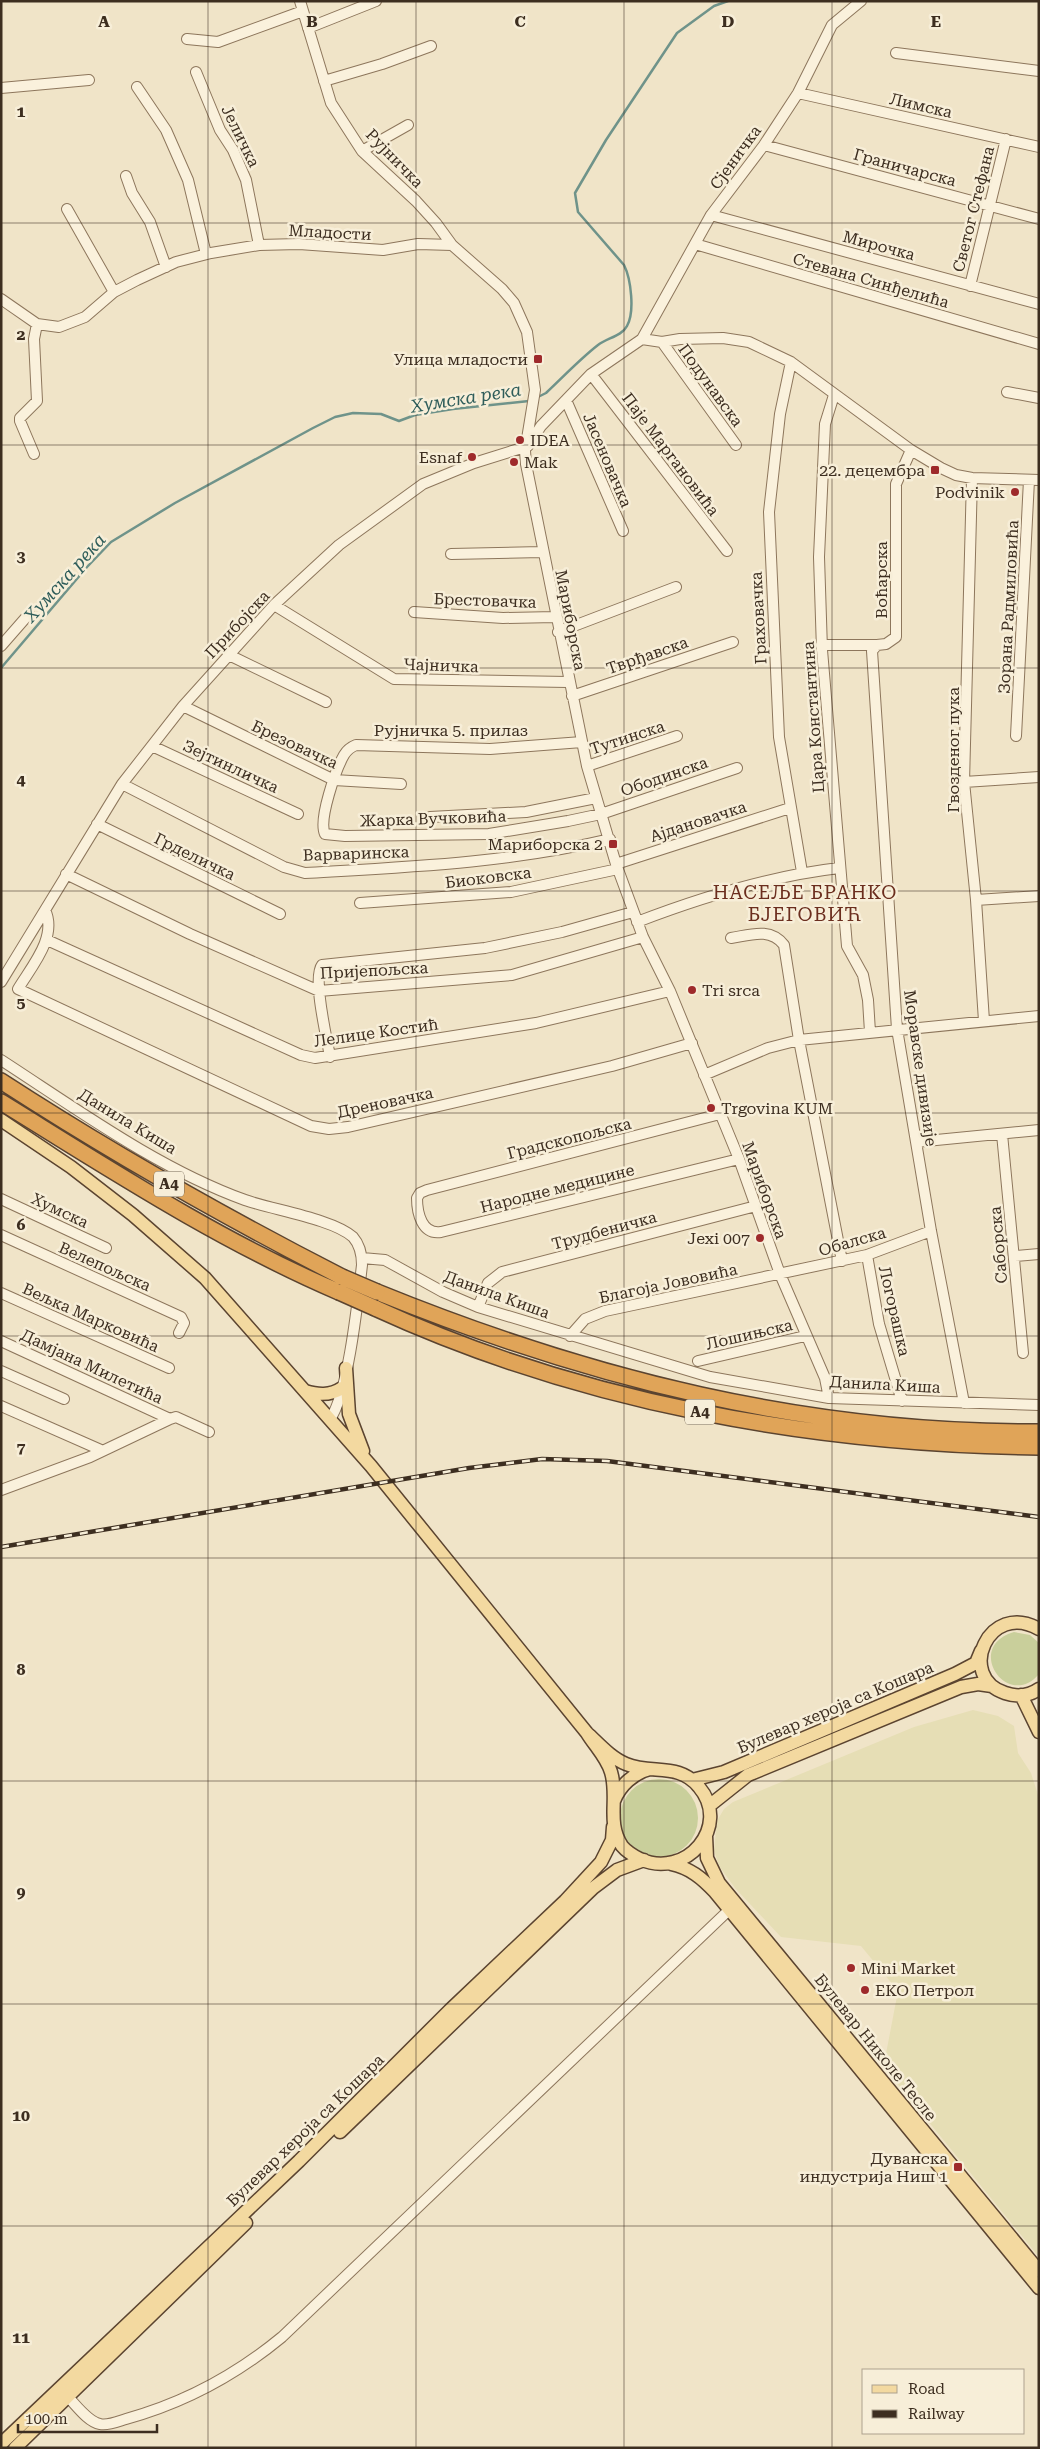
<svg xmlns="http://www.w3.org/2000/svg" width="1040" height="2449" font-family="'Roboto Serif',serif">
	<rect width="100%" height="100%" fill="#f0e4c8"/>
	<path fill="#e6deb5" d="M973,1710L998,1716L1014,1726L1018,1753L1031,1773L1039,1798V2257L892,2077L885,2059L898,1991L861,1946L781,1937L735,1888L719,1866L714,1850L717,1821L724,1809L733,1802L914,1727Z"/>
	<path fill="#c9cf9b" d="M1014,1632L1030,1635L1039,1643V1674C1008,1711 963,1647 1014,1632Z
		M620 1818a39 39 0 1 1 78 0a39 39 0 1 1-78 0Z"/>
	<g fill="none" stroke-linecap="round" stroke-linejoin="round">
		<path stroke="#6f938a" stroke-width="2.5" d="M536,398L546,393C563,377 580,359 598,345C607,338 622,336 627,326C635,312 631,279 624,265L578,212L575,193L606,140L677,33L714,6L728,1
			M1,668L87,567L111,542L175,503L313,428L335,417L353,413L381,414L399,421L415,415L453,409L529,401"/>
		<g stroke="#8d765c" stroke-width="12">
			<path id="minor" d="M300,1L331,103L362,151L416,201L436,223L452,245
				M308,28L376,1
				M187,39L218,42L303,11
				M896,53L1039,71
				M196,72L220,130L233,150L246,180L259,245
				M324,81L382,64L431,46
				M137,87L166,130L188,180L206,254
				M1,88L89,80
				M798,93L1039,147
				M764,145L1039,219
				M362,151L408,125
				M126,176L132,193L150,222L166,267
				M67,209L114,292
				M711,215L1039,304
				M695,244L1039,344
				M970,286L1006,139
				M1,299L37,324L59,327L85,317L114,292L137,280L176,262L211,253L259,245L299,244L383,250L418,244L452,245L502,289L514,303L527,332L535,390L525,451L526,464L587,766L616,864L643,937L670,991L739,1159L780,1274L825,1378L829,1398
				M642,339L711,215L764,145L798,93L832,25L861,1
				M662,342L736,445
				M791,362L780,414L769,512L779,737L802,872
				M591,374L727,551
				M1007,392L1039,398
				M834,395L825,424L819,557L822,650L847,946L863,975L868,1000L870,1032
				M566,400L623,531
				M530,443L541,426L591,374L642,339L662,342L680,339L723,338L749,342L791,362L911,450L941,468L956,475L972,478L1039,480
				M34,454L20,421V418L37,401L34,339L37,324
				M972,478L964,782L976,900L984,1021
				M451,554L542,552
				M274,605L394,679L568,682
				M414,612L503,618L555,617
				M558,632L676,587
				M821,645H877L886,644L896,637V484L911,450
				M877,645L872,651L897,1029L931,1231L964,1403
				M1,646L29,614
				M229,655L326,702
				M572,696L733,642
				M183,706L334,780L401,784
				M1016,736L1029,480
				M582,742L490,749L356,745C351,747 347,750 344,755C336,769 318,820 325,834L345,836L489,834L568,821L601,814L737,768
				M152,746L298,814
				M587,766L677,736
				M964,782L1039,777
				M122,784L284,867L305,873C408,867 509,863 610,839
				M430,817L526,812L596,798
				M97,824L280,914
				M616,864L790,808
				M66,874L190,934L319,991L512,975L643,937
				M976,900L1039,896
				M360,903L511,892L618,869
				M45,910C58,937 31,967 18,989L311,1126L329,1129L348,1127L612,1066L692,1043
				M637,922C702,897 770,876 839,868
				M731,938C750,935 770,927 784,945L799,1040L842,1261
				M47,940L301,1055L315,1058L536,1023L670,991
				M1,982L122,784L183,706L274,605L339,545L423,484L474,463L528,446
				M330,1057C327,1038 312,978 322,965L485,948L562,932L633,912
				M1,1060C78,1110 159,1169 245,1200C273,1210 333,1219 353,1237C360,1245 362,1255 362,1265C358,1299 348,1395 330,1419
				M704,1075L768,1048L799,1040L1039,1016
				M720,1114L427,1190L420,1193L417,1198C417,1213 422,1235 441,1232L739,1159
				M1002,1134L1023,1353
				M916,1142L1039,1130
				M1,1199L106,1248
				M1,1235L181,1317L184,1323L179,1333
				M867,1255L879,1324L902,1401
				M1015,1256L1039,1254
				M362,1258L385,1260L443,1292L478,1307L710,1377L829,1398L1039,1405
				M1,1293L169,1368
				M478,1307L488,1283L502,1272L756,1206
				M570,1336L585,1319L605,1311L867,1255L931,1231
				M1,1341L170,1419
				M698,1361L805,1336
				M1,1371L64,1399
				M1,1406L101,1450
				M1,1490L90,1457L170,1419L176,1417L209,1432
				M68,2397C76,2405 88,2422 100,2424C108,2426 119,2421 126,2419C184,2403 236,2375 282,2337L729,1910"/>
		</g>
		<g stroke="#5b4430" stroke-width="15">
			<path id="major" d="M1,1120L71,1167L133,1215L205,1278L371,1466L587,1733C599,1744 611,1758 626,1764C652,1775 679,1762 699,1787C732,1826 686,1880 640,1859C634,1856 627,1852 622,1846C606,1822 619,1798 611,1772C607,1758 595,1746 587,1733
				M346,1368L349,1414L363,1451
				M305,1391C318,1395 330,1396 342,1388
				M1039,1629C988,1600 956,1677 1005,1693C1017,1697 1029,1696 1039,1689
				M1021,1695L1039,1732
				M692,1780L724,1772L955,1674L976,1663L981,1651
				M614,1801C620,1785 634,1773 650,1769
				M709,1806L748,1775L961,1687L978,1684L992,1686
				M706,1836L707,1858L719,1883L1039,2271
				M671,1864C690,1868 702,1878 715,1892L1039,2288
				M340,2132L593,1888L617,1870L644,1860
				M1,2444L299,2161L450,2010L565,1901L601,1862L612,1840L613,1827
				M15,2448L246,2223"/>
		</g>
		<g stroke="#5b4430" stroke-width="18">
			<path id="highway" d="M1,1081C112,1153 225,1217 342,1277
				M1,1102C111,1170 220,1241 339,1292
				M377,1292C591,1379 806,1433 1039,1432
				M375,1308C582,1403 812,1444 1039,1447"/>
		</g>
		<use href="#minor" stroke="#faf1dc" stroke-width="10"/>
		<use href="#major" stroke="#f3d9a0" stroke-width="12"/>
		<use href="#highway" stroke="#e0a458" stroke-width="15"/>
		<g stroke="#3d2e20" stroke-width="4.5">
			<path id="rail" d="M1,1547L469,1468L542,1459L607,1461L1039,1517"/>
		</g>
		<use href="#rail" stroke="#f7eed8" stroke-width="2.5" stroke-dasharray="8" stroke-linecap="butt"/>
		<g stroke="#5b4430" stroke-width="18" stroke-linecap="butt">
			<path id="highway-bridge" d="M342,1277L377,1292
				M339,1292L375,1308"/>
		</g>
		<use href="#highway-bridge" stroke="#e0a458" stroke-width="15"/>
	</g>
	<path fill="none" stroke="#3d2e20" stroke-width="1" stroke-opacity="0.55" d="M208,1V2448M416,1V2448M624,1V2448M832,1V2448M1,223H1039M1,445H1039M1,668H1039M1,891H1039M1,1113H1039M1,1336H1039M1,1558H1039M1,1781H1039M1,2004H1039M1,2226H1039"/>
	<g fill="#9e2a2b" stroke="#f7eed8" stroke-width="2">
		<rect x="533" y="354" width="10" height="10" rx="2.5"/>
		<circle cx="520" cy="440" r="5"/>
		<circle cx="472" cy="457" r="5"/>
		<circle cx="514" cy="462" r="5"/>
		<rect x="930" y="465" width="10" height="10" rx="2.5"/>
		<circle cx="1015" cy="492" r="5"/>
		<rect x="608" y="839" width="10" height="10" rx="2.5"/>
		<circle cx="692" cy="990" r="5"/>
		<circle cx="711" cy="1108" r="5"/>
		<circle cx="760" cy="1238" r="5"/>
		<circle cx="851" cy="1968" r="5"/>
		<circle cx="865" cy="1990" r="5"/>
		<rect x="953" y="2162" width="10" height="10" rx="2.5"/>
	</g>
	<g text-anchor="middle" stroke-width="5" stroke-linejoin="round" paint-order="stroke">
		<g fill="#f7eed8" stroke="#756857" stroke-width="1">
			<rect x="154" y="1171.5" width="30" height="25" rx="4"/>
			<rect x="685" y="1399.5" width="30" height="25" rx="4"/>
		</g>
		<g font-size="15" font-weight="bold" fill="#3d2e20">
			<text x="169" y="1189">A4</text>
			<text x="700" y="1417">A4</text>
		</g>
		<g font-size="16" fill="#3d2e20" stroke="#f7eed8">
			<text transform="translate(921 105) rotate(13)" y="6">Лимска</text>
			<text transform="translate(241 136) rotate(64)" y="6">Јеличка</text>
			<text transform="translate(735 157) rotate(-54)" y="6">Сјеничка</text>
			<text transform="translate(395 158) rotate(46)" y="6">Рујничка</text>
			<text transform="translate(905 167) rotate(15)" y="6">Граничарска</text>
			<text transform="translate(973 209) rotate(-76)" y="6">Светог Стефана</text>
			<text transform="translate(330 232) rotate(3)" y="6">Младости</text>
			<text transform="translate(879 245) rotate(15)" y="6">Мирочка</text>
			<text transform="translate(871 280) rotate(16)" y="6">Стевана Синђелића</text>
			<text transform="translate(711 385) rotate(54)" y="6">Подунавска</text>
			<text transform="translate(671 454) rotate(53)" y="6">Паје Маргановића</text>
			<text transform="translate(608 460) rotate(67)" y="6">Јасеновачка</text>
			<text transform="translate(881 580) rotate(-90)" y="6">Воћарска</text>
			<text transform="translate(485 600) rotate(2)" y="6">Брестовачка</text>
			<text transform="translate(1008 607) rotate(-87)" y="6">Зорана Радмиловића</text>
			<text transform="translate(758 618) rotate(-93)" y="6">Граховачка</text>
			<text transform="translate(571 620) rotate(79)" y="6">Мариборска</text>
			<text transform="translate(237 624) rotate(-47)" y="6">Прибојска</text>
			<text transform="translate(647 655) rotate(-19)" y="6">Тврђавска</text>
			<text transform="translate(441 665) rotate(2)" y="6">Чајничка</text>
			<text transform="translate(813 717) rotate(-94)" y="6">Цара Константина</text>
			<text x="451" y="736">Рујничка 5. прилаз</text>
			<text transform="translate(627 737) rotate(-18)" y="6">Тутинска</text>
			<text transform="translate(295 744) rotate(25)" y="6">Брезовачка</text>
			<text transform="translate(953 750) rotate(-90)" y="6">Гвозденог пука</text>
			<text transform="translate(231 766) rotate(25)" y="6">Зејтинличка</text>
			<text transform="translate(664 776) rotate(-19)" y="6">Ободинска</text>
			<text transform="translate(433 818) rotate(-2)" y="6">Жарка Вучковића</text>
			<text transform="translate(698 821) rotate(-18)" y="6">Ајдановачка</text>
			<text transform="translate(356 853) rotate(-2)" y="6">Варваринска</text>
			<text transform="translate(195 856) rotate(26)" y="6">Грделичка</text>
			<text transform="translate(488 877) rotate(-7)" y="6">Биоковска</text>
			<text transform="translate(374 970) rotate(-3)" y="6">Пријепољска</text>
			<text transform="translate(376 1032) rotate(-8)" y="6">Лелице Костић</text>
			<text transform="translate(921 1068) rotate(82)" y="6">Моравске дивизије</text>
			<text transform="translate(385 1102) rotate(-12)" y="6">Дреновачка</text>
			<text transform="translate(128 1121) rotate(31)" y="6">Данила Киша</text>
			<text transform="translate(569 1138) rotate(-14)" y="6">Градскопољска</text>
			<text transform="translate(557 1188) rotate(-14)" y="6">Народне медицине</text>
			<text transform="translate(765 1190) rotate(70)" y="6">Мариборска</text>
			<text transform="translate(60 1210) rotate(25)" y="6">Хумска</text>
			<text transform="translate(604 1230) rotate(-15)" y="6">Трудбеничка</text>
			<text transform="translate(852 1241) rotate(-16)" y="6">Обалска</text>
			<text transform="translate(998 1245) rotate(-95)" y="6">Саборска</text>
			<text transform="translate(105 1266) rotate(24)" y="6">Велепољска</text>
			<text transform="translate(668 1283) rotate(-12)" y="6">Благоја Јововића</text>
			<text transform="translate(497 1294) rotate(20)" y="6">Данила Киша</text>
			<text transform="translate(895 1311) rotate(77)" y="6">Логорашка</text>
			<text transform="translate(91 1317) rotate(24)" y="6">Вељка Марковића</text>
			<text transform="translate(749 1334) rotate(-13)" y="6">Лошињска</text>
			<text transform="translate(92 1366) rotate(25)" y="6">Дамјана Милетића</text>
			<text transform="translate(885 1384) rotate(3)" y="6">Данила Киша</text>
			<text transform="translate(835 1707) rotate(-23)" y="6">Булевар хероја са Кошара</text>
			<text transform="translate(876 2047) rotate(51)" y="6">Булевар Николе Тесле</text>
			<text transform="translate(305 2130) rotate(-44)" y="6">Булевар хероја са Кошара</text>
		</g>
		<g font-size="16" fill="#3d2e20" stroke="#f7eed8" text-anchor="end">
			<text x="528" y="365">Улица младости</text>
			<text x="530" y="446" text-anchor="start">IDEA</text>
			<text x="462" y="463">Esnaf</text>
			<text x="524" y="468" text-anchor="start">Mak</text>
			<text x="925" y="476">22. децембра</text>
			<text x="1005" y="498">Podvinik</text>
			<text x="603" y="850">Мариборска 2</text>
			<text x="702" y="996" text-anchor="start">Tri srca</text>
			<text x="721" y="1114" text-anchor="start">Trgovina KUM</text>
			<text x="750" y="1244">Jexi 007</text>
			<text x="861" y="1974" text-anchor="start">Mini Market</text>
			<text x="875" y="1996" text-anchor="start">ЕКО Петрол</text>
			<text x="948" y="2164">Дуванска<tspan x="948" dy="18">индустрија Ниш 1</tspan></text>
		</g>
		<g font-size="18" font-style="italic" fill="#2f5d5a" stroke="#f7eed8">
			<text transform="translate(466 398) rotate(-9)" y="6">Хумска река</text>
			<text transform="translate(65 578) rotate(-48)" y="6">Хумска река</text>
		</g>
		<g font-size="19" letter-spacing="1" fill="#6b2e1e" stroke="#f7eed8">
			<text x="805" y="899">НАСЕЉЕ БРАНКО<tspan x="805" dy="22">БЈЕГОВИЋ</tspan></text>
		</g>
	</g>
	<g font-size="16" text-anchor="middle" font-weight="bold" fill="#3d2e20" stroke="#f7eed8" stroke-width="5" stroke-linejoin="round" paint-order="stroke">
		<text x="104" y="27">A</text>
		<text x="312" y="27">B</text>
		<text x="520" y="27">C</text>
		<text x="728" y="27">D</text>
		<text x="936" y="27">E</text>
		<text x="21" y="117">1</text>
		<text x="21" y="340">2</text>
		<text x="21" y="562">3</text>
		<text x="21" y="785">4</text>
		<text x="21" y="1008">5</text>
		<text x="21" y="1230">6</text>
		<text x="21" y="1453">7</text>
		<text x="21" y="1675">8</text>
		<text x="21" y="1898">9</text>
		<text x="21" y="2121">10</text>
		<text x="21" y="2343">11</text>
	</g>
	<rect width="1040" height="2449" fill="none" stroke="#3d2e20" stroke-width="5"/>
	<rect x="862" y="2369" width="162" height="65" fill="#f7eed8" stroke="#ada18e"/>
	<rect x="872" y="2385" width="25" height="8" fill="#f3d9a0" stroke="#ada18e"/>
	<text x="908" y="2394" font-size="15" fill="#3d2e20">Road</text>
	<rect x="872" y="2410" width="25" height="8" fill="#3d2e20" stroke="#ada18e"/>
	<text x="908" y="2419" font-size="15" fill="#3d2e20">Railway</text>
	<path d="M18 2424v8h139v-8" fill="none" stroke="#3d2e20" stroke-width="2.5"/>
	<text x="25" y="2424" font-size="15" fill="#3d2e20" stroke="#f7eed8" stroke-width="4" paint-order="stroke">100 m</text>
</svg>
